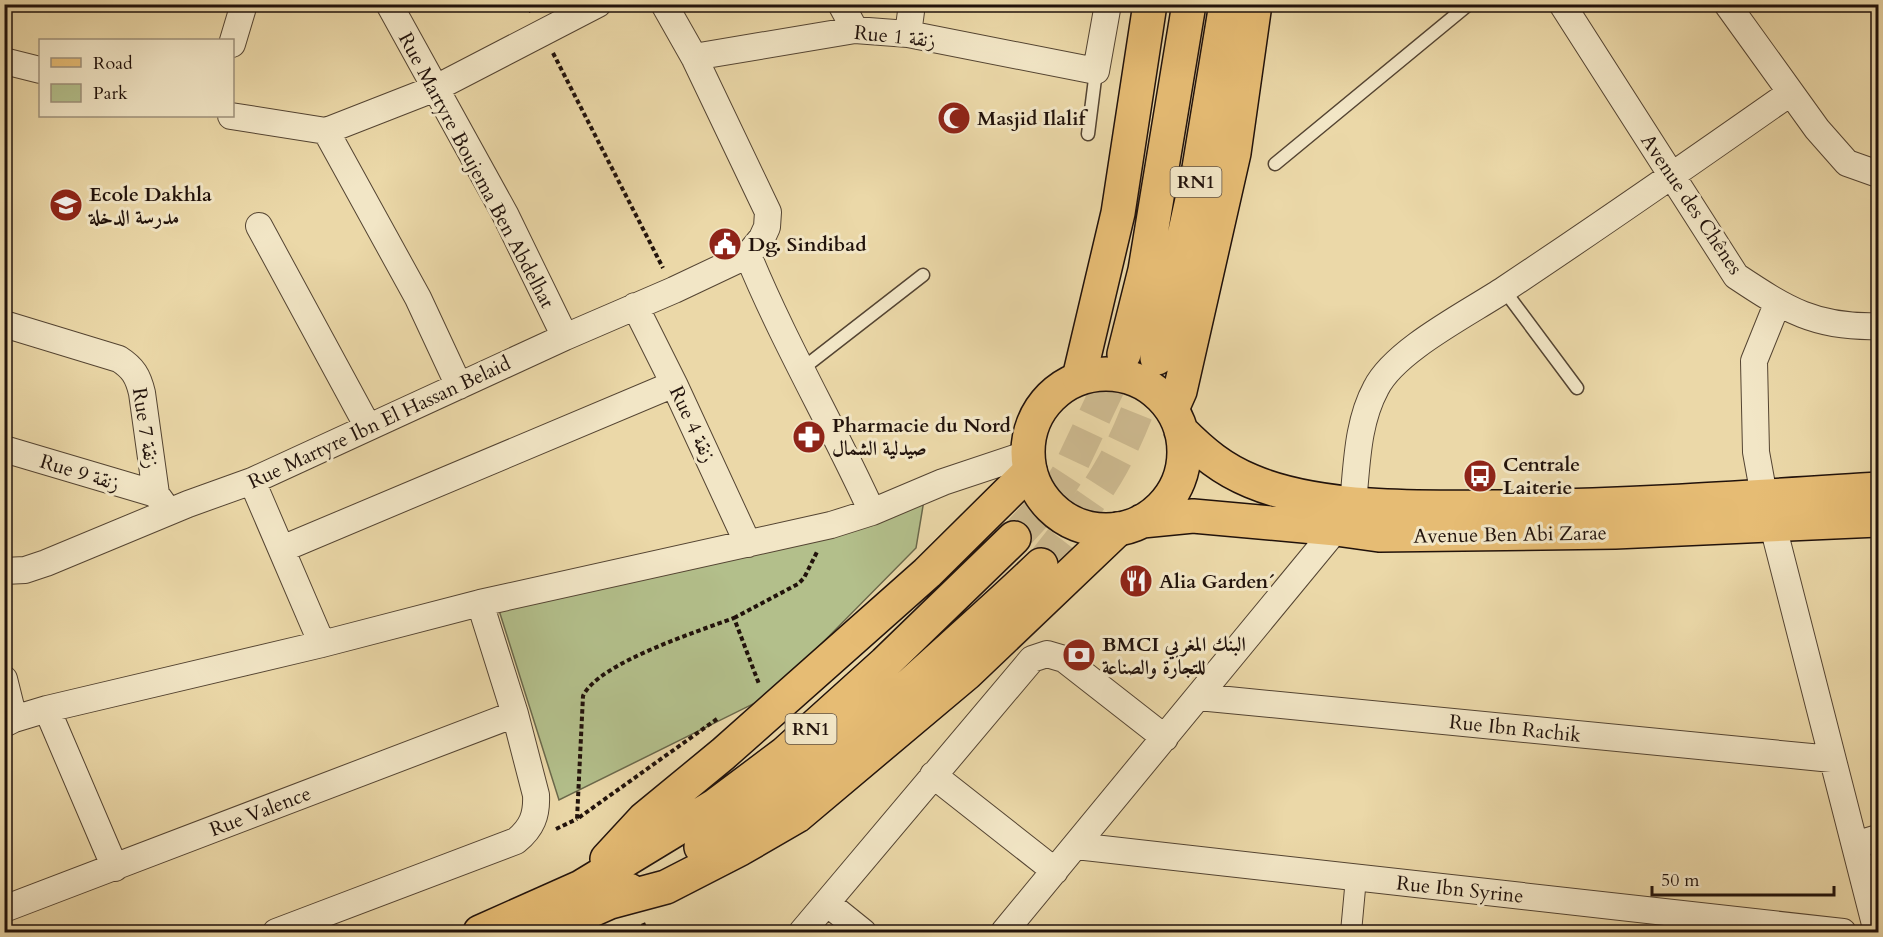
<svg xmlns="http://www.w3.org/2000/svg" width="1883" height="937" font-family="Cardo,Amiri,serif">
	<rect width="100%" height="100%" fill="#ebd8a8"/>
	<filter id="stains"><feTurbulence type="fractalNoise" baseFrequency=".00333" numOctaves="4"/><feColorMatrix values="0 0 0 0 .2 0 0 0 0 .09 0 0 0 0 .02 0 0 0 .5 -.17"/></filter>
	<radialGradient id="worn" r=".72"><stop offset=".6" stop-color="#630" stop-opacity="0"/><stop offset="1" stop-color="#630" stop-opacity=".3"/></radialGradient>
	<path fill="#b3bf8b" stroke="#6a684b" stroke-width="1.5" d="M924,500L916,548L771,695L559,800L497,604Z"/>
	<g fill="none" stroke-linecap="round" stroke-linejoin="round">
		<path stroke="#cdba90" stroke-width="33" stroke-dasharray="33 16" stroke-linecap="butt" d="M1014,538L1054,495L1067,475L1124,354
			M1041,565C1066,533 1093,500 1113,464C1131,431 1144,394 1157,358"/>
		<g stroke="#544432" stroke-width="15">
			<path id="service" d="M1088,134L1096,71
				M1275,164L1469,4
				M1504,290L1577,388
				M802,369L923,275"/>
		</g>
		<g stroke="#544432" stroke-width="22">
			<path id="pedestrian" d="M1351,932L1356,878"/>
		</g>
		<g stroke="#544432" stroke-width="28">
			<path id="minor" d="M389,4L505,214L565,337
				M841,4L855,30
				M1562,4L1736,276C1787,310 1816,328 1878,326
				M1727,4L1817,129L1847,163L1878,174
				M908,34L912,4
				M232,44L244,4
				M694,57L855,30L908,34L1096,71L1108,4
				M4,61L40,70
				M231,116L326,131L436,88L598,4
				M326,131L418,298L459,386
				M259,226L368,427
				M748,255C784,343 833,426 872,512
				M635,306L674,384L748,544
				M4,324L119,359C133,368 138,376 142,393L156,494L169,512
				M4,449L156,494
				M252,481L322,644
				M1764,496L1756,452L1754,361L1777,304
				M1353,503C1357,465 1357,423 1376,388C1395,350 1469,313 1505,289C1601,225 1696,159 1790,93
				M1773,526L1877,932
				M282,549L674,384
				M4,571L25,570L46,563L188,504L252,481L565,337L674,290L748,255L762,238L767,227L768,212L694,57L664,4
				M4,679L14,719
				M1198,697L1832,759
				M47,709L115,868
				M4,724L14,719L47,709L322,644L480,603L831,525L872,512L943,482L1027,454
				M933,775L1055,871
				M1855,845L1878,838
				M1076,846L1843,932
				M827,903L863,932
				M4,909L515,714
				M276,932L516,841C532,828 537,815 536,795L515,714L480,603
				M802,932L1032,659L1047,654L1064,659L1165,738
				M1004,932L1336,529"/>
		</g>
		<g stroke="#21120b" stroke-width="36">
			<path id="primary" d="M1028 452a78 78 0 1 1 156 0a78 78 0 1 1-156 0Z
				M1181,431C1203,453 1222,469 1251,481C1319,510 1423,508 1498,507C1625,506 1752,497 1878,489
				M1142,521L1193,516L1336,529L1379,535L1615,532L1878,520"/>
		</g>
		<g stroke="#21120b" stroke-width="36">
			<path id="trunk" d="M1124,354L1145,270L1189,4
				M1157,358L1199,168L1226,4
				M1079,378L1118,213L1150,4
				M1172,409L1180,391L1234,153L1255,4
				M701,847C774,803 839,747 903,691C949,649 996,608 1041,565
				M607,859L644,819L723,754L927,573L1030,471
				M610,902L666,887L740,849L797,816L967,673L1118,529
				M480,932L581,887L716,805L784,754L885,663L1014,538
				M543,932L610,902L629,890"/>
		</g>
		<path stroke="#21120b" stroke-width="4" stroke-dasharray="4.5 3" stroke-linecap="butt" d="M527,4L531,12
			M553,53L663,268
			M734,618L798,584L804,578L817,552
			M717,719L577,819L583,696C598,663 699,631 734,618L759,684
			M556,829L577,819
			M628,932L646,924"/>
		<use href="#service" stroke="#f2e6c6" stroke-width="12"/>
		<use href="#pedestrian" stroke="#f2e6c6" stroke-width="20"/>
		<use href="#minor" stroke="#f2e6c6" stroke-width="26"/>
		<use href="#primary" stroke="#e6bc74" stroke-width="33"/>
		<use href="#trunk" stroke="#e6bc74" stroke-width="33"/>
	</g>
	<defs>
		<g id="mosque-disc" transform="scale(1.725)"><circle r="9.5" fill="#8f2418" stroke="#f2e6c6"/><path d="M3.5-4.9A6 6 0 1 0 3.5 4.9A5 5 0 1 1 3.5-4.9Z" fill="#fff"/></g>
		<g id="school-disc" transform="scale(1.725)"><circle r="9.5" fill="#8f2418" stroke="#f2e6c6"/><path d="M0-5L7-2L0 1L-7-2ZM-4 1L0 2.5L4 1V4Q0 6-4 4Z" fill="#fff"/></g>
		<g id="civic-disc" transform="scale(1.725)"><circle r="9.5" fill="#8f2418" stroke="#f2e6c6"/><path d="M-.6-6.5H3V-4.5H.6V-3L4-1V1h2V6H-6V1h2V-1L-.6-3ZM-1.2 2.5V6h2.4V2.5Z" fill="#fff"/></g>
		<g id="pharmacy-disc" transform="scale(1.725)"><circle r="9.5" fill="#8f2418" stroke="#f2e6c6"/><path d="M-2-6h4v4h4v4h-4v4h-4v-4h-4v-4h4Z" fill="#fff"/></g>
		<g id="bus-disc" transform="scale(1.725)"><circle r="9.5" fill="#8f2418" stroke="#f2e6c6"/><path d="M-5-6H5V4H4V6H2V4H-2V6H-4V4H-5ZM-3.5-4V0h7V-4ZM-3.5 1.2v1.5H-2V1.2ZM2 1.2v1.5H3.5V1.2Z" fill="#fff"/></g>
		<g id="restaurant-disc" transform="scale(1.725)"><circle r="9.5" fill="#8f2418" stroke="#f2e6c6"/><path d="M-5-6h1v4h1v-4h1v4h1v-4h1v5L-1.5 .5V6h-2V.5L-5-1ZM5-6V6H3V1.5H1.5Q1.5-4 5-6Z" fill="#fff"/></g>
		<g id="bank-disc" transform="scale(1.725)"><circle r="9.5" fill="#8f2418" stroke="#f2e6c6"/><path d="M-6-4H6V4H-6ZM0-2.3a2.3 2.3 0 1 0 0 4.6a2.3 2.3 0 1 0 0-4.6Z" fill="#fff"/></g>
	</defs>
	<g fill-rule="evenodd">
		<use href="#mosque-disc" x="954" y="118"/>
		<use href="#school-disc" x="66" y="205"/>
		<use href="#civic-disc" x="725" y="244"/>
		<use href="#pharmacy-disc" x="809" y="437"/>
		<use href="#bus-disc" x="1480" y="476"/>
		<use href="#restaurant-disc" x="1136" y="581"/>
		<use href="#bank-disc" x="1079" y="655"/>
	</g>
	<g text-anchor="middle" stroke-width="6" stroke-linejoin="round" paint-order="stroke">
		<g fill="#f2e6c6" stroke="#605243" stroke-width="1.5">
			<rect x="1170.5" y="167" width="51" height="30" rx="4.5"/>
			<rect x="785.5" y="714" width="51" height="30" rx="4.5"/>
		</g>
		<g font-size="18" font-weight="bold" fill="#21120b">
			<text x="1196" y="188">RN1</text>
			<text x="811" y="735">RN1</text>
		</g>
		<g font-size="20" fill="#21120b" stroke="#f2e6c6">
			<text transform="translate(895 36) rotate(6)" y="7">Rue 1 زنقة</text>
			<text transform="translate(477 170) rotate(62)" y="7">Rue Martyre Boujema Ben Abdelhat</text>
			<text transform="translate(1692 204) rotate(56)" y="7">Avenue des Chênes</text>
			<text transform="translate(379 422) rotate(-25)" y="7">Rue Martyre Ibn El Hassan Belaid</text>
			<text transform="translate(693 424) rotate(65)" y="7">Rue 4 زنقة</text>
			<text transform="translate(146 428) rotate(81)" y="7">Rue 7 زنقة</text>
			<text transform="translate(80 472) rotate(17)" y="7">Rue 9 زنقة</text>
			<text transform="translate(1510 534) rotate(-1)" y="7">Avenue Ben Abi Zarae</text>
			<text transform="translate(1515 728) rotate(6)" y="7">Rue Ibn Rachik</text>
			<text transform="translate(260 811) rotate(-21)" y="7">Rue Valence</text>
			<text transform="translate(1460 889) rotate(6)" y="7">Rue Ibn Syrine</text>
		</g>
		<g font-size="20" font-weight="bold" fill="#21120b" stroke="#f2e6c6" text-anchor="start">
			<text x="977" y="125">Masjid Ilalif</text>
			<text x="89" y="201">Ecole Dakhla<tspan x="89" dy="23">مدرسة الدخلة</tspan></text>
			<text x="748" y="251">Dg. Sindibad</text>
			<text x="832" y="432">Pharmacie du Nord<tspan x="832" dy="23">صيدلية الشمال</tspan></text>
			<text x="1503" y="471">Centrale<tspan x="1503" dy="23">Laiterie</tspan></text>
			<text x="1159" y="588">Alia Garden´</text>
			<text x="1102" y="651">BMCI البنك المغربي<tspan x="1102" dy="23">للتجارة والصناعة</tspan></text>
		</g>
	</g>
	<rect width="1883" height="937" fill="none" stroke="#ebd8a8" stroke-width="24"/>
	<rect x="6" y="6" width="1871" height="925" fill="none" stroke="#21120b" stroke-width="3"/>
	<rect x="12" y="12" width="1859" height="913" fill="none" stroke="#21120b" stroke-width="1.5"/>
	<rect x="39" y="39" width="195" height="78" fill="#f2e6c6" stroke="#9e917b" stroke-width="1.5"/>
	<rect x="51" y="58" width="30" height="9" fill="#e6bc74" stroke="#9e917b" stroke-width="1.5"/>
	<text x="93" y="69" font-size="18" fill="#21120b">Road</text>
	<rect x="51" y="84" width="30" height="18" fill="#b3bf8b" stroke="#9e917b" stroke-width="1.5"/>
	<text x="93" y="99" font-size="18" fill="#21120b">Park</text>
	<path d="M1652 886v9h182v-9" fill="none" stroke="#21120b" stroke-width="3"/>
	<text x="1661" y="886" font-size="18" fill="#21120b" stroke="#f2e6c6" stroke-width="4.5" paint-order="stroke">50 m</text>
	<rect width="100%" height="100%" filter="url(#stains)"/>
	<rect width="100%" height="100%" fill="url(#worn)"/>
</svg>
